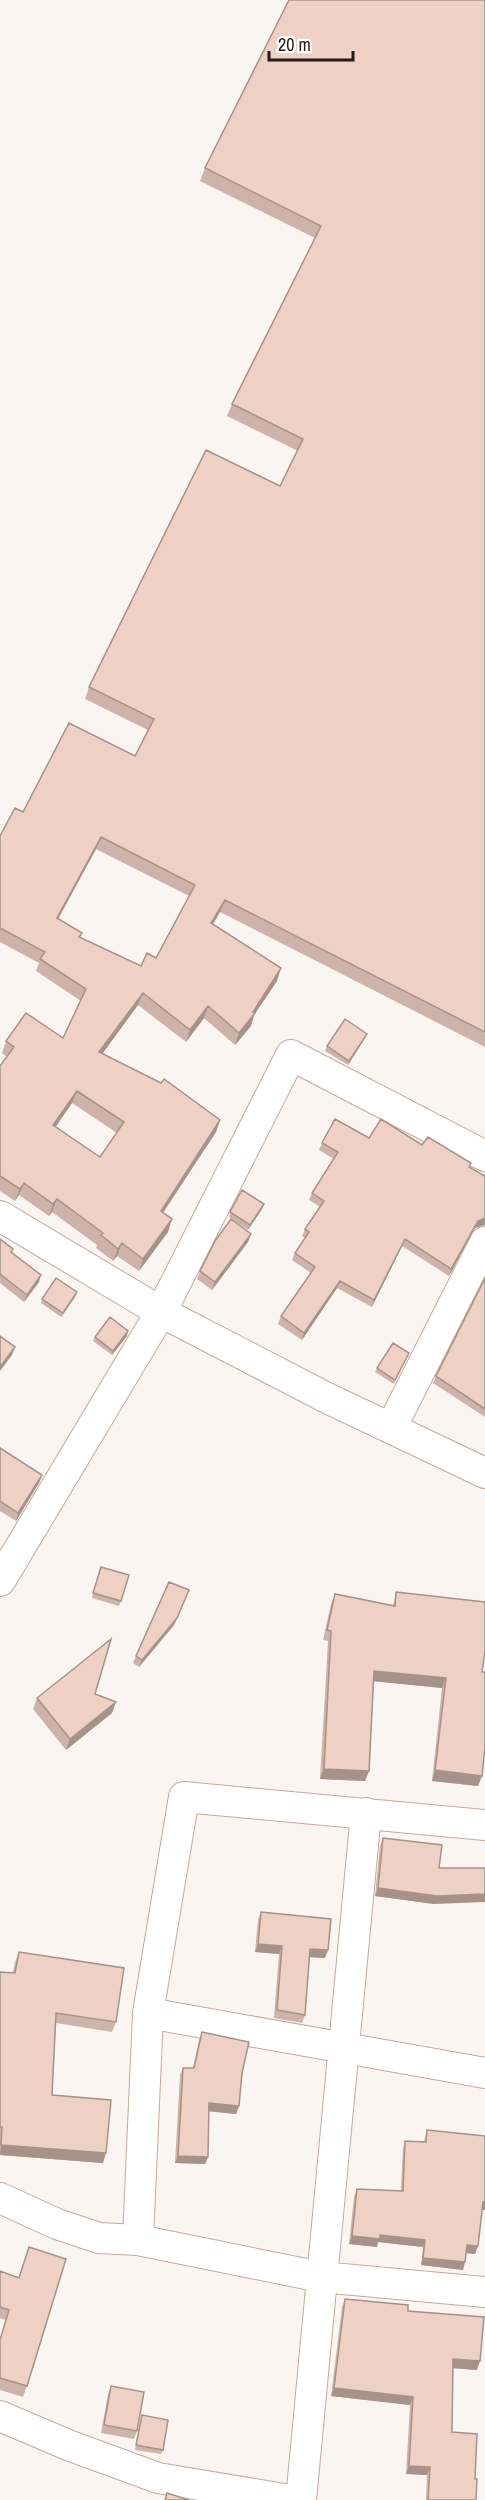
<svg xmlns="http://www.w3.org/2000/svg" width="485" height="2500" font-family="'Archivo Narrow',sans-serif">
	<rect width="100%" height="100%" fill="#fbf5f2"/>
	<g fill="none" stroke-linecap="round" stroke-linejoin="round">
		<g stroke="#c5a99d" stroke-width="32">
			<path id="minor" d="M0,1216L161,1312L327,1398L485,1473
				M391,1428L485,1242
				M0,1581L161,1312L291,1055L485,1156
				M148,2013L485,2073
				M0,2198L57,2224L99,2238L138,2240L321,2277L485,2292
				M138,2240L148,2013L184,1797L485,1825
				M0,2416L68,2445L158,2478L290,2500
				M301,2500L366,1813"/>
		</g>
		<use href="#minor" stroke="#fff" stroke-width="30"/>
	</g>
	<path fill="#cdb3a9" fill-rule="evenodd" d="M485,0V1047L220,912L213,924L277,981L254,1015L251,1026L235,1045L204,1018L186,1042L138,1005L102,1054L220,1120L216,1132L163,1213L168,1232L139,1271L117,1256L113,1261L96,1248L97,1245L52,1212L49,1216L19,1195L15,1201L0,1191V1066L7,1057L2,1053L6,1041L63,1038L81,1001L36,971L39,963L0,942V836L23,812L135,756L148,730L85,699L89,687L280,486L298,451L227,416L232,404L315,238L200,181L205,168ZM96,849L189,896L156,958L141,966L80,937L82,933L58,919ZM72,1103L117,1133L100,1157L55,1127Z
		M365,1038L348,1065L325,1051L327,1046Z
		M369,1138L422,1145L469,1167L485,1176V1225L475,1228L449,1276L402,1246L372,1307L337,1288L302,1340L278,1324L281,1316L311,1273L292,1260L295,1253L305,1238L302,1236L305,1229L320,1207L309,1200L312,1193L334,1159L319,1150L322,1143Z
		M264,1204L262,1209L248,1230L229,1217L230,1212Z
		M0,1239L39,1282L24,1302L0,1283Z
		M248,1242L212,1290L197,1279L200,1271Z
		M485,1278V1417L433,1383L436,1376Z
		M75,1297L61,1317L41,1303L42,1299Z
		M127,1336L112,1355L93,1341L95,1337Z
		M409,1353L394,1384L375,1372L377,1368Z
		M0,1448L42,1475L39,1483L16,1521L0,1511Z
		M101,1567L129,1575L119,1606L92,1598Z
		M189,1590L174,1625L139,1667L133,1663L136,1656Z
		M396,1592L482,1672L478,1786L432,1781L442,1688L374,1681L369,1771L365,1781L320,1779L328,1641L323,1640L331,1604L335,1594L393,1606Z
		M37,1698L112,1713L66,1750L33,1709Z
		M383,1838L439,1868L434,1904L375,1896L380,1846Z
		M261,1912L325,1958L309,1957L305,2015L302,2023L274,2018L279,1954L255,1952L258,1920Z
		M19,1952L116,2022L112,2032L56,2023L52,2095L103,2163L0,2155V1972H13L15,1962Z
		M202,2032L242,2073L239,2106L236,2114L209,2111L208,2157L205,2164L175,2163L180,2075L183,2068H193L199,2040Z
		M427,2130L485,2136V2210H482L475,2254L466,2253L463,2270L421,2265L423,2247L378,2242L377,2247L349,2244L354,2197L357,2189L401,2191L403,2148L405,2141H424Z
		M29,2247L27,2386L23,2397L0,2390V2338L6,2320L0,2318V2271L19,2278Z
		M345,2299L408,2311L477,2370L453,2368L452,2432L475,2479L476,2500H426L427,2475L406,2474L410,2405L331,2396L342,2307Z
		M111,2386L137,2431L134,2439L101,2433L108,2394Z
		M142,2415L163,2450L161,2454L135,2450Z"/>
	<path fill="#a79289" d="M101,837L96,849L52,930L57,918Z
		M225,900L220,912L207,935L211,923Z
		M281,968L277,981L254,1015L251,1026L235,1045L239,1033Z
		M143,993L138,1005L94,1065L99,1052Z
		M208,1006L204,1018L186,1042L190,1030Z
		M367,1034L365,1038L348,1065L349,1061Z
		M77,1091L72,1103L48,1138L53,1125Z
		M220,1120L216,1132L156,1223L161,1211Z
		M24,1183L19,1195L15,1201L20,1189Z
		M57,1199L52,1212L49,1216L53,1204Z
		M264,1204L262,1209L248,1230L250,1225Z
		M485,1218V1225L475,1228L449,1276L451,1269L478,1221Z
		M172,1219L168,1232L139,1271L143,1259Z
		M251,1234L248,1242L212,1290L215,1282Z
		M405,1239L402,1246L372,1307L374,1300Z
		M122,1243L117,1256L113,1261L118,1249Z
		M41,1275L39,1282L24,1302L27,1295Z
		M340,1281L337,1288L302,1340L304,1333Z
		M77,1292L75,1297L61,1317L63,1313Z
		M128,1331L127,1336L112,1355L113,1351Z
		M15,1347L12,1355L0,1371V1367Z
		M42,1475L39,1483L16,1521L18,1513Z
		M189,1590L174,1625L139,1667L142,1660Z
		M374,1671L446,1678L442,1688L371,1681Z
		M116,1702L112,1713L66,1750L70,1739Z
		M324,1769L369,1771L365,1781L320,1779Z
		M435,1770L482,1776L478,1786L432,1781Z
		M378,1888L485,1894V1902L434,1904L375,1896Z
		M258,1944L282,1946L279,1954L255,1952Z
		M310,1949L328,1950L325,1958L307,1957Z
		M209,2103L239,2106L236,2114L206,2111Z
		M1,2145L106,2153L103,2163L0,2155Z
		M178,2156L208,2157L205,2164L175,2163Z
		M483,2202H485V2210H480Z
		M380,2235L425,2240L423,2247L378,2242L377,2247L349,2244L352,2236Z
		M467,2245L478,2246L475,2254L464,2253Z
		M423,2258L465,2262L463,2270L421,2265Z
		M453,2359L480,2361L477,2370L450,2368Z
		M334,2388L413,2397L410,2405L331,2396Z
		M409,2466L430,2467L427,2475L406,2474Z"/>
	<path fill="#eed0c4" stroke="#a79289" stroke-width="1.5" fill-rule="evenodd" d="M289,0H485V1032L225,900L211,923L281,968L253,1012L255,1013L239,1033L208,1006L190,1030L143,993L99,1052L161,1083L164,1079L220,1120L161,1211L172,1219L143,1259L122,1243L118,1249L101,1235L103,1233L57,1199L53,1204L24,1183L20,1189L0,1176V1066L14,1047L6,1041L26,1013L63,1038L86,989L40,959L45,952L0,928V836L15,808L23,812L69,723L135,756L154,719L89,687L206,450L280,486L303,439L232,404L321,226L205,168ZM101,837L195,885L156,958L147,953L141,966L79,937L82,933L57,918ZM77,1091L124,1122L100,1157L53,1125Z
		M345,1019L367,1034L349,1061L327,1046Z
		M335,1119L369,1138L381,1119L422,1145L428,1137L471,1163L469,1167L485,1176V1218L478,1221L451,1269L405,1239L374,1300L340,1281L304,1333L281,1316L315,1267L295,1253L309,1232L305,1229L324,1201L312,1193L338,1152L322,1143Z
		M242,1190L264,1204L250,1225L230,1212Z
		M231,1219L251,1234L215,1282L200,1271L215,1241Z
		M0,1239L13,1249L11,1252L41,1275L27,1295L0,1274Z
		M56,1278L77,1292L63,1313L42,1299Z
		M485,1278V1409L436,1376Z
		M110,1317L128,1331L113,1351L95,1337Z
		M0,1336L15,1347L0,1367Z
		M393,1343L409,1353L395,1380L377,1368Z
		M0,1448L42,1475L18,1513L0,1501Z
		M101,1567L129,1575L121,1601L93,1593Z
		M169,1582L189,1590L177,1618L142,1660L136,1656Z
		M396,1592L485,1602V1651L482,1672H485V1747L482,1776L435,1770L446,1678L374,1671L369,1771L324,1769L331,1631L327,1630L335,1594L395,1606Z
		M111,1639L95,1694L116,1702L70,1739L37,1698Z
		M383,1838L442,1845L439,1868H485V1894L437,1896L378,1888Z
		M261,1912L331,1919L328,1950L310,1949L305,2015L277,2010L282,1946L258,1944Z
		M19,1952L124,1968L116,2022L56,2013L52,2095L111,2100L106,2153L1,2145L2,2127H0V1972L15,1973Z
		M202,2032L249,2042L242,2073L239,2106L209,2103L208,2157L178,2156L183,2068H194Z
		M427,2130L485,2136V2202H483L478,2246L467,2245L465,2262L423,2258L425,2240L380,2235V2239L352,2236L357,2189L403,2191L405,2141L426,2142Z
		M29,2247L66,2259L27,2386L0,2378V2340L9,2310L0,2307V2271L19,2278Z
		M345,2299L408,2305V2311L484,2317L480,2361L453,2359L452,2432L477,2434L475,2479H477L476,2500H428L430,2467L409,2466L413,2397L334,2388Z
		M111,2386L144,2392L137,2431L104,2425Z
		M142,2415L168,2420L163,2450L136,2445Z
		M167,2493L189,2500H165Z"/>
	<path d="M269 51v9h84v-9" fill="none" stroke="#251b16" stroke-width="3"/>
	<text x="278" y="51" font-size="18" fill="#251b16" stroke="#ffffff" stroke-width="4.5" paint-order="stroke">20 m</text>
</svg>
